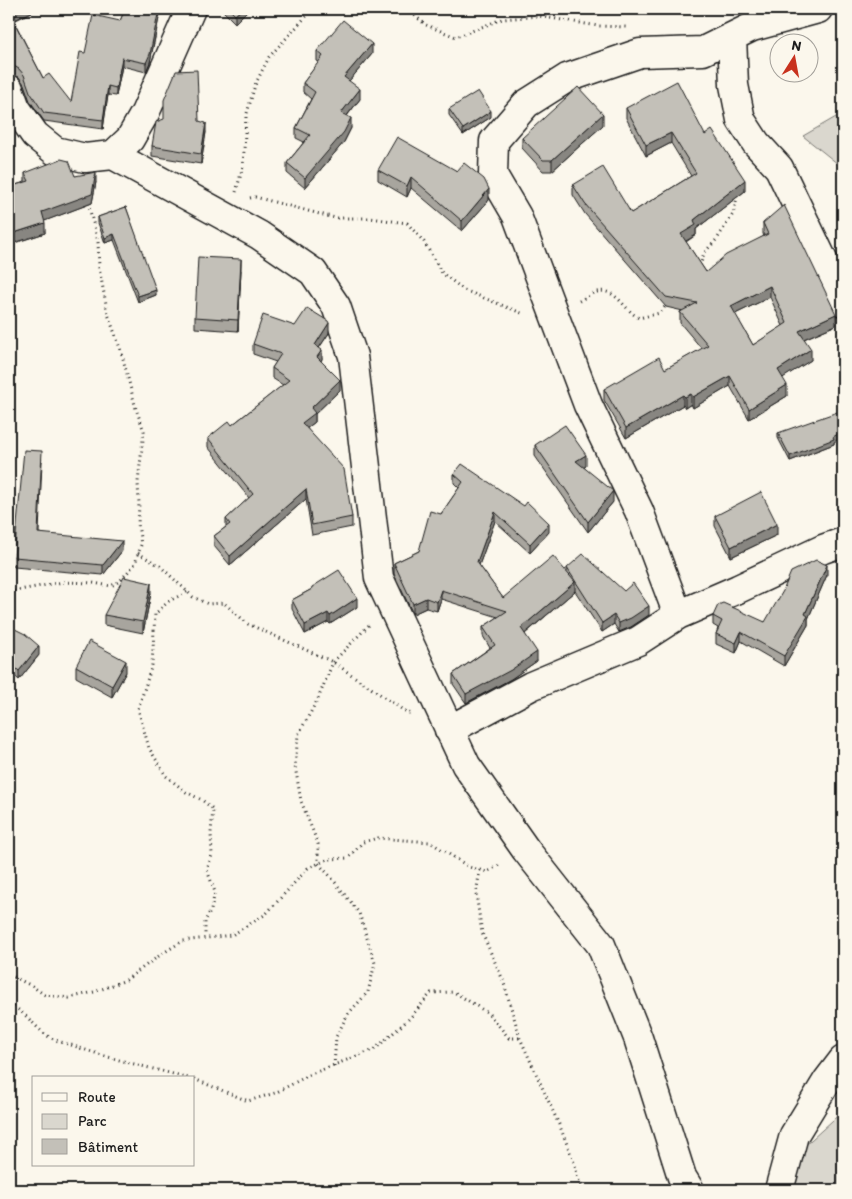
<svg xmlns="http://www.w3.org/2000/svg" width="852" height="1199" font-family="Itim,sans-serif">
	<rect width="100%" height="100%" fill="#fbf7ec"/>
	<filter id="ink" filterUnits="userSpaceOnUse"><feTurbulence type="fractalNoise" baseFrequency=".02" numOctaves="2"/><feDisplacementMap in="SourceGraphic" scale="10" xChannelSelector="R" yChannelSelector="G"/><feConvolveMatrix kernelMatrix="1 2 1 2 8 2 1 2 1" color-interpolation-filters="sRGB"/></filter>
	<g filter="url(#ink)">
		<path fill="#dad7ce" stroke="#7b7a75" d="M843,113V168L803,136Z
			M843,1111V1190H791L801,1149Z"/>
		<g fill="none" stroke-linecap="round" stroke-linejoin="round">
			<g stroke="#1c1c1c" stroke-width="31">
				<path id="minor" d="M732,37L734,85L741,120L756,143L779,168L843,302
					M9,89L16,108L35,135L55,151L85,158L113,155L130,139L145,113L191,9
					M113,155L259,235L313,272L336,306L353,356L379,578L466,765L526,850L601,945L638,1038L682,1177L690,1190
					M678,615L639,511L588,405L517,216L493,175L494,141L526,104L567,78L640,53L703,51L752,27L818,9
					M449,730L531,686L638,641L678,615L738,589L823,549L843,542
					M779,1190L794,1135L827,1081L843,1060"/>
			</g>
			<path stroke="#1c1c1c" stroke-width="3" stroke-dasharray="1 4" stroke-linecap="butt" d="M407,9L426,25L456,37L502,19L538,16L598,26L626,27
				M236,192L243,166L246,117L255,85L269,57L313,9
				M250,198L255,197L335,218H370L407,223L424,242L442,273L464,290L524,314
				M700,266L704,253L717,239L733,214L737,198L736,193
				M579,301C585,298 591,293 597,292C616,287 625,311 639,318L660,313L667,304
				M138,553L160,566L193,597L208,604L224,603L248,624L333,662L403,710L411,714
				M9,592L63,582L93,583L111,586L120,581L135,564L141,545L138,524L139,504L138,482L144,431L136,409L121,351L108,314L99,268L98,242L88,203
				M187,592L169,601L155,614L152,665L138,709L149,748L166,776L186,792L202,800L213,809L211,833L212,855L207,870L215,892L211,910L205,921V937
				M480,870L476,894L482,933L503,980L520,1038L561,1129L575,1165L578,1179L584,1190
				M9,976H12L32,986L45,995L69,998L94,992L126,980L163,953L183,941L232,935L266,914L308,868L329,859L348,858L363,842L378,838L430,842L469,867L487,872L501,864
				M9,1005C25,1010 36,1030 51,1038C59,1042 69,1044 77,1047C114,1060 151,1068 189,1078
				M334,1066L336,1037L348,1014L368,992L375,963L359,913L331,877L318,863V844L301,801L295,766L298,735L318,699L333,662L369,625
				M194,1079L248,1101L275,1093L311,1074L375,1049L410,1018L431,993L454,992L488,1013L509,1038H520"/>
			<use href="#minor" stroke="#fbf7ec" stroke-width="28"/>
		</g>
		<path fill="#a8a59e" stroke="#1c1c1c" fill-rule="evenodd" d="M9,9H34V11L14,21L43,78L71,102L85,53L120,21L125,9H162L159,18L150,62L146,72L122,66L116,96L108,95L103,129L44,121L30,101L24,84L19,77L12,74H9Z
			M221,9H249L235,23Z
			M730,9H740L734,14Z
			M317,51L372,54L349,81L360,99L347,116L351,128L344,142L305,188L287,173V163L304,142L296,138V128L311,99L303,92V83L319,62L317,61Z
			M626,108L705,135L745,191L696,229V235L686,242L706,272L764,236L763,234V223L836,325L804,339L811,360L782,378L787,396L749,419L730,386L693,408L691,404L685,408L683,405L626,438L604,400V389L665,369L702,349L680,323V312L683,311L666,307L585,214L573,195V185L631,213L691,176L671,143L646,156L626,118ZM770,297L783,326L753,345L735,314Z
			M449,109L491,117L463,135L449,115Z
			M164,120L199,121L206,132L201,164L152,156V146Z
			M603,125L552,171H543L522,148V138Z
			M378,170L457,171L489,200L462,231L411,188L407,197L378,180Z
			M25,173L75,176L96,182L92,203L44,221L45,233L11,244L9,237V187L25,182Z
			M126,207L156,295L138,302L114,240L105,243L98,223V217Z
			M241,270L238,331L195,328V317Z
			M295,326L329,333L319,348L322,359L321,361L340,390L315,414V422L307,428L352,517V527L312,535L306,499L230,565L214,546V536L226,527V519L249,498L208,447V438L232,425L283,385L272,378V368L276,362L253,354V344Z
			M778,433L834,442V444L790,461L778,438Z
			M535,445L586,466L584,467L613,502L588,532L535,456Z
			M42,461L39,533L122,551L103,575L14,567V557Z
			M454,474L549,532L530,553L495,521L479,565L503,598L567,572V568L649,615L631,627L619,632L614,624L602,632L575,591L525,634L537,661L511,679L466,703L453,684V674L490,648L483,636V627L498,617L441,599L437,611L426,608L413,614L394,574V563L419,551L441,514L459,488L454,483Z
			M715,516L777,535L731,557L715,526Z
			M827,575L808,619V625L784,666L741,641L736,653L716,644V634L718,628L713,625V616L765,622Z
			M312,587L357,607L330,624L328,622L305,634L292,609V600L312,589Z
			M151,593L143,633L104,625V615Z
			M9,626L39,655L19,680L9,671Z
			M76,666L126,672L112,697L76,677Z"/>
		<path fill="#888681" stroke="#1c1c1c" d="M21,9H34V11L10,22V14Z
			M159,9H162L159,18L150,62L146,72V63Z
			M242,9H249L235,23V15Z
			M734,9H740L734,14Z
			M372,44V54L344,87V77Z
			M122,58V66L116,96V88Z
			M108,86V95L103,129V120Z
			M360,89V99L341,123V113Z
			M491,111V117L463,135V129Z
			M603,114V125L552,171V160Z
			M351,118V128L344,142L305,188V178Z
			M206,123V132L201,164V154Z
			M671,133V143L646,156V145Z
			M96,172V182L92,203L42,222V212Z
			M411,177V188L407,197V186Z
			M745,180V191L696,229V235L681,244V234L694,220Z
			M489,189V200L462,231V221Z
			M45,223V233L11,244V234Z
			M114,234V240L105,243V238Z
			M241,259V270L238,331V320Z
			M770,286V297L731,316V306Z
			M156,290V295L138,302V296Z
			M836,314V325L799,341V331Z
			M329,323V333L315,354V345Z
			M811,349V360L778,381V370Z
			M322,350V359L317,366V357Z
			M730,376V386L693,408V397Z
			M340,380V390L315,414V422L302,432V423L311,408Z
			M787,385V396L749,419V409Z
			M691,394V404L685,408V397Z
			M683,395V405L626,438V428Z
			M843,431V437L834,442V444L790,461V456Z
			M586,455V466L576,472V461Z
			M306,489V499L230,565V556Z
			M613,491V502L588,532V522Z
			M495,512V521L477,571V562Z
			M549,523V532L530,553V544Z
			M777,524V535L731,557V547Z
			M122,541V551L103,575V565Z
			M827,565V575L808,619V625L784,666V656L805,614Z
			M575,582V591L521,637V628Z
			M151,583V593L143,633V622Z
			M441,590V599L437,611V602Z
			M357,598V607L330,624V616Z
			M426,598V608L413,614V604Z
			M649,606V615L631,627L619,632V623Z
			M328,613V622L305,634V625Z
			M614,615V624L602,632V623Z
			M741,632V641L736,653V643Z
			M39,646V655L19,680V671Z
			M537,652V661L511,679L466,703V694Z
			M126,661V672L112,697V686Z"/>
		<path fill="#c3c0b8" stroke="#1c1c1c" fill-rule="evenodd" d="M9,9H21L10,14L43,78L49,74L71,102L80,52L85,53L93,15L120,21L125,9H159L150,54L146,63L122,58L116,88L108,86L103,120L44,113L30,92L24,75L19,69L12,65H9Z
			M229,9H242L235,15Z
			M343,20L372,44L344,77L360,89L341,113L351,118L344,132L305,178L287,163L310,135L296,128L315,92L303,83L323,56L317,51Z
			M197,70L199,121L206,123L201,154L152,146L156,122L164,119V100L176,71Z
			M677,81L705,135L712,130L745,180L694,220L696,225L681,234L706,272L726,255L768,234L763,223L784,205L836,314L799,331L811,349L778,370L787,385L749,409L730,376L693,397L691,394L685,397L683,395L626,428L604,389L659,357L665,369L708,345L680,312L697,303L666,297L585,204L573,185L603,167L631,213L696,173L671,133L646,145L626,108ZM770,286L787,323L753,345L731,306Z
			M578,87L603,114L552,160H543L522,138Z
			M478,91L491,111L463,129L449,109Z
			M397,137L457,171L464,163L484,179L489,189L462,221L411,177L407,186L378,170Z
			M61,159L69,161L75,176L96,172L92,194L42,212L45,223L11,234L9,227V187L29,181L25,173Z
			M126,207L156,290L138,296L114,234L105,238L98,217Z
			M198,257L241,259L238,320L195,317Z
			M307,308L328,321L329,323L315,345L322,350L317,357L340,380L311,408L315,413L302,423L344,469L352,517L312,525L306,489L230,556L214,536L230,524L226,519L253,494L208,438L229,421L232,425L289,380L272,368L281,354L253,344L263,315L295,326Z
			M843,410V431L833,437L834,439L790,456L778,433Z
			M565,425L586,455L576,461L613,491L588,522L535,445Z
			M24,450L42,451L38,533L122,541L103,565L14,557Z
			M462,464L524,506L527,502L549,523L530,544L495,512L477,562L503,598L553,556L575,582L521,628L537,652L511,670L466,694L453,674L495,645L483,627L507,611L441,590L437,602L426,598L413,604L394,563L419,551L430,511L441,514L463,482L454,474Z
			M761,492L777,524L731,547L715,516Z
			M583,554L624,591L633,583L649,606L631,618L619,623L614,615L602,623L567,568Z
			M816,560L827,565L805,614L808,616L784,656L741,632L736,643L716,634L722,621L713,616L718,605L723,603L765,622L783,591L791,572Z
			M339,570L357,598L330,616L328,613L305,625L292,600L312,589V587Z
			M124,577L151,583L143,622L104,615Z
			M9,626L25,634L39,646L19,671L9,662Z
			M89,641L126,661L112,686L76,666Z"/>
	</g>
	<rect width="852" height="1199" fill="none" stroke="#fbf7ec" stroke-width="30"/>
	<rect x="15" y="15" width="822" height="1169" fill="none" stroke="#1c1c1c" stroke-width="2" filter="url(#ink)"/>
	<rect x="32" y="1076" width="162" height="90" fill="#fbf7ec" stroke="#a29f99"/>
	<rect x="42" y="1093" width="25" height="8" fill="#fbf7ec" stroke="#a29f99"/>
	<text x="78" y="1102" font-size="15" fill="#1c1c1c">Route</text>
	<rect x="42" y="1114" width="25" height="15" fill="#dad7ce" stroke="#a29f99"/>
	<text x="78" y="1126" font-size="15" fill="#1c1c1c">Parc</text>
	<rect x="42" y="1139" width="25" height="15" fill="#c3c0b8" stroke="#a29f99"/>
	<text x="78" y="1152" font-size="15" fill="#1c1c1c">Bâtiment</text>
	<g transform="translate(794 58) rotate(11)"><circle r="24" fill="#fbf7ec" stroke="#a29f99"/>
	<path d="M0-4L9 19L0 12L-9 19Z" fill="#c8321e"/>
	<text y="-8" font-size="14" font-weight="bold" text-anchor="middle" fill="#1c1c1c">N</text>
	</g>
</svg>
